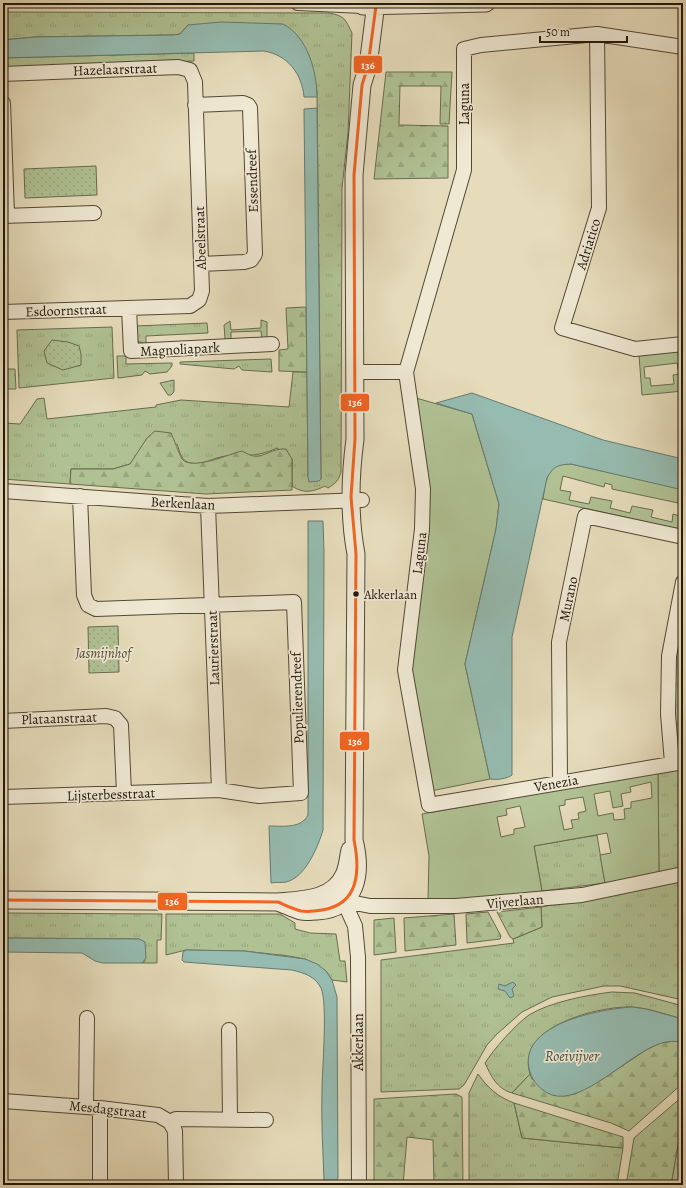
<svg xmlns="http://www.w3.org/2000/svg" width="686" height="1188" font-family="Alegreya,serif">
	<defs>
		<pattern id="grass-tufts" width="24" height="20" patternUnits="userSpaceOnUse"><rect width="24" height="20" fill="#b0c294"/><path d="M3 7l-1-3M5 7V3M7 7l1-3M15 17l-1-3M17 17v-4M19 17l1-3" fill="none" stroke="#97a67e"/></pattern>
		<pattern id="forest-firs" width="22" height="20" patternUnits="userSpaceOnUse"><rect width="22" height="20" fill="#b0c294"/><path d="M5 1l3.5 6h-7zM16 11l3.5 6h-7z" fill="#97a67e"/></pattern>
		<pattern id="park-dots" width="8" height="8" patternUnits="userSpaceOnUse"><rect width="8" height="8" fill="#b0c294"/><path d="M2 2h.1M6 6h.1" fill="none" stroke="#97a67e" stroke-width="1.8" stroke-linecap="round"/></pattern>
	</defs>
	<rect width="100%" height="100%" fill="#e6dcbb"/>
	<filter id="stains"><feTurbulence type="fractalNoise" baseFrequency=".005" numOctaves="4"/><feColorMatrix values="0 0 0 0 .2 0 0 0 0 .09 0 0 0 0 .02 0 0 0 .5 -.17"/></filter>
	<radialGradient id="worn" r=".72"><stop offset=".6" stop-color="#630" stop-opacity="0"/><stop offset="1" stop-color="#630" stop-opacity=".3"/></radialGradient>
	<path fill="url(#grass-tufts)" stroke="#686c4f" d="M3,12L329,13C345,16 345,19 352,33L348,133L342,188L341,472C339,480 335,484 328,488L325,486C313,492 303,494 292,486V459L277,448C253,459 248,453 226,456C214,457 203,466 190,463C181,461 180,452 177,444L137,456L130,464L113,469H71L70,484L3,479V423L20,424L37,399L44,398L47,419L156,407V405L181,400L289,407L293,372H307L308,477L319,481L321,479L317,91L309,55L188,25L180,34L173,35L35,37L3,40Z
		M194,53V61L3,69V58Z
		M261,320L267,322V338L262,340L261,331L231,332V341L225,339L224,325L230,321L231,330L261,328Z
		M207,323L208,333L146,336V344L137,341L135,326Z
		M112,327L114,378L19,388L17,330Z
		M117,356H126V364L172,363V366L167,372L150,374L145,371L142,375L118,378Z
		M271,359L272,372L242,370L239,366L234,369L180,364V362Z
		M6,369H15L16,389H5L3,378L6,377Z
		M174,380V392L171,395H168L160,383Z
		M683,607V755L677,756L673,713V656Z
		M683,768V868L659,873L658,772Z
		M597,835L605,883L542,891L534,846Z
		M683,879V1000L620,986H604L552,997L522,1012L497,1034L487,1045L464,1085L459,1089L381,1092V960L514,943L513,939L542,927L541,907Z
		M3,913L162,914L161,940H157V963H142L145,961L139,939L3,938Z
		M166,914H280L295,923V929L310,933L336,934L340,961H345L347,982L332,980L326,971L305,959L289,956L244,951L186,950L166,955Z
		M612,992L635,993L683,1006V1019C666,1015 649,1008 632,1007C599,1006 515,1026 530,1074L512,1093C497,1089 491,1076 485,1063C493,1050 516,1024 529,1015C550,1002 587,995 612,992Z
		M478,1074C488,1088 498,1097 514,1103L522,1138L623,1148L617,1185H469V1093Z
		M679,1139H683V1185H671Z"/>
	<path fill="url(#forest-firs)" stroke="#686c4f" d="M386,72H452L449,124H440L441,86H400L399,125L448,126V178L374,179Z
		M306,307L307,372L279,371V350L288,349L286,308Z
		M155,431L171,433C174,439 179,454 182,459C192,471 229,454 242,451C246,453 251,456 254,456C266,457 271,448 286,449L292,459V490L206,494L70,484L71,469H113L130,464L147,438Z
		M541,907L542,927L513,939L510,937L497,912Z
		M488,912L501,936L500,939L467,943L466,914Z
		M454,914L456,945L405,951L404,918Z
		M394,918L396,952L374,955V920Z
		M675,1041L683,1042V1083L629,1131L611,1123L512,1093L530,1074L532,1079L553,1095L575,1094L604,1078L646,1050L660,1043Z
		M456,1094L462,1097L463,1185H434L433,1140L407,1137L403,1185H374V1099Z
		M683,1096V1139H679L671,1185H626L634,1138Z
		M514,1103L623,1137V1148L522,1138Z"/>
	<path fill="url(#park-dots)" stroke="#686c4f" d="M96,166L97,195L25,198L24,169Z
		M52,340L68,342L79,346L81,354V365L63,370L47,363L44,351Z
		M118,626L119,672L89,673L88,627Z"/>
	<path fill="#b0c294" stroke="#686c4f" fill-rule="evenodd" d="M683,350V391L642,395L639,355ZM677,363L679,374L673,375L674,384L651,386L650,378H645L644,367Z
		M416,398L472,414L499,504L496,529L465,664L490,779L431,791L410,669L428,530Z
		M561,464H571L683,489V504L612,489V485L605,483L604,487L563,476L560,490L571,492L569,500L589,504L591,497L612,501L610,508L630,513L632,506L653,510L651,517L672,522L673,514L683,517V530L543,499C545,485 546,469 561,464Z
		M658,772L659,873L605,883L600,855L611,853L607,833L534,846L542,891L480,900H428L429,856L422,814ZM651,782L652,798L631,802V808L624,809L625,819L614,820L613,813L598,816L594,794L610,791L613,808L623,806L621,794L631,792L630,787ZM583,797L586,811L578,813L579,819L571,820L573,828L564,830L559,806L565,805V800ZM520,806L525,827L514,829V834L501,837L497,817L507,815L506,809Z"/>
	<path fill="#96bcb1" stroke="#677a6e" d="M221,22L283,24C307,36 317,71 317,97H304C302,74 288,55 264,51L3,58V40L35,37L173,35L180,34L188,25Z
		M317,108L321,479L319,481L309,482L308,477L304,109Z
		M472,393L603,440L683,459V490L571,464C559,465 554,465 547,478L512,637V775C507,779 496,780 490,779L465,664L496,529L499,504L472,414L436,403Z
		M308,521H323L324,552L323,830C318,847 305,878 286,882C281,883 276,882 271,883L269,826C282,826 301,829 308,815Z
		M3,938L139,939L145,942L146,958L142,963H103L95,961L82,953L3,952Z
		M186,950L244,951L305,959L317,964L326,971L332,980L337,997L338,1178L336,1181L326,1182L324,1180C323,1150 321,1121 322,1091C322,1071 328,1003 321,988C315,976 304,973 292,970L184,962L182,960L183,952Z
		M513,982L516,985L512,989L514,996L510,998L505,991L498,989L499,984L505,986Z
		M632,1007L646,1009L683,1019V1042C675,1041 666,1041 659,1044C629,1054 583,1105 552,1095C541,1091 533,1082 530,1072C515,1024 601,1009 632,1007Z"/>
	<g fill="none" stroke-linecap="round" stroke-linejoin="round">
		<g stroke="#524836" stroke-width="16">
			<path id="minor" d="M298,3L363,6
				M597,34L599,208L562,328L635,349L683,344
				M683,47L597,34L481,45L464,49V170L406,372L423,489L422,529L405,670L429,805L683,762
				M3,74L178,67L190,70L195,82L202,291L199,300L190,306L3,312
				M3,103L7,215
				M195,105L243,103L248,105L250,108L255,254L251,260L244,262L201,264
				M3,216L94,213
				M129,308L131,351L272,344
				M354,372H406
				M3,491L208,506L362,500
				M208,506L219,790
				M3,721L106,716L115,718L121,725L124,793
				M672,763L668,714L669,656L683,582
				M560,782L559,642L585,516L683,537
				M3,797L219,790L259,796L301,793L294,602L96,609L88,605L84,595L80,496
				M341,895L355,926L358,957L359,1185
				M345,901L370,906H456L582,895L683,874
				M229,1030L230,1120
				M3,1101L100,1108L158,1115L170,1122L175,1131L176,1185
				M86,1107L87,1018
				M170,1122L176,1119L266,1120
				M100,1185V1108"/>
		</g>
		<g stroke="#524836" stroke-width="19">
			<path id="tertiary" d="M363,6L486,3
				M3,900L278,902C302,900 333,900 344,875C348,867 348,858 350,850
				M278,902C286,905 294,909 301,911C306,912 312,911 317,911C358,909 362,872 354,840L356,554C349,517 350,477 355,439L354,175L362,85L368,66L376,3"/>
		</g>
		<use href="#minor" stroke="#efe8d3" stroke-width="14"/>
		<use href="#tertiary" stroke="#efe8d3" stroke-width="17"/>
		<g stroke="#efe8d3" stroke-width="6">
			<path id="bus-1" d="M3,900L278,902C285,905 293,909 301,911C308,912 316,911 322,910C360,904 360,870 354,840L356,554L351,497L355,439L354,175L362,85L368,66L376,6L486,3"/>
		</g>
		<use href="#bus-1" stroke="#f26522" stroke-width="3"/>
	</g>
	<circle fill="#21170a" stroke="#efe8d3" stroke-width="1.5" cx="356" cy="594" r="3.5"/>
	<g text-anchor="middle" stroke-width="3.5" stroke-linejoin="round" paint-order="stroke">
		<g font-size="13" fill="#21170a" stroke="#efe8d3" text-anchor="start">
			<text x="364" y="599">Akkerlaan</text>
		</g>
		<g font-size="14" fill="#21170a" stroke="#efe8d3">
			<text transform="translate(115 69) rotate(-2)" y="5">Hazelaarstraat</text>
			<text transform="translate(464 104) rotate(-90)" y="5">Laguna</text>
			<text transform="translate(252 181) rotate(-92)" y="5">Essendreef</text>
			<text transform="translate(200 238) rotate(-92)" y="5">Abeelstraat</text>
			<text transform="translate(588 244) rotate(-73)" y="5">Adriatico</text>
			<text transform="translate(66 310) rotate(-2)" y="5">Esdoornstraat</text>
			<text transform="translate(180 349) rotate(-3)" y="5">Magnoliapark</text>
			<text transform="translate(183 503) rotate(3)" y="5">Berkenlaan</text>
			<text transform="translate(419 553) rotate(-83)" y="5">Laguna</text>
			<text transform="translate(568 599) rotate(-78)" y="5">Murano</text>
			<text transform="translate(213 648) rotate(-92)" y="5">Laurierstraat</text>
			<text transform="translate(297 698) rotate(-92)" y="5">Populierendreef</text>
			<text transform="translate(59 718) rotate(-2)" y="5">Plataanstraat</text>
			<text transform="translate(556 783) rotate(-10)" y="5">Venezia</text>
			<text transform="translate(111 794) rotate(-2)" y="5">Lijsterbesstraat</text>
			<text transform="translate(515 901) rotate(-5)" y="5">Vijverlaan</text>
			<text transform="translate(358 1042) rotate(-90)" y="5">Akkerlaan</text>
			<text transform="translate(108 1109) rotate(6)" y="5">Mesdagstraat</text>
		</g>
		<g font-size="14" font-style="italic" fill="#4c4a33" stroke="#efe8d3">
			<text x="103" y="658">Jasmijnhof</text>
		</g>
		<g font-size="15" font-style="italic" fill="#4a5144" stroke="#efe8d3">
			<text x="572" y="1061">Roeivijver</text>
		</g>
	</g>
	<g stroke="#efe8d3" stroke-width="1.5">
		<rect x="353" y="55" width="30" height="19" rx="4" fill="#f26522"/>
		<rect x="340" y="393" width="30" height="19" rx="4" fill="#f26522"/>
		<rect x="339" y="731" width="31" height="20" rx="4" fill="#f26522"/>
		<rect x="157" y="892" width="31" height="19" rx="4" fill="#f26522"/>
	</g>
	<g font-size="11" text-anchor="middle" font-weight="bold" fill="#fff">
		<text x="368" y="69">136</text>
		<text x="355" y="406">136</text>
		<text x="355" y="745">136</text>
		<text x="172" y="905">136</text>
	</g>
	<rect width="686" height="1188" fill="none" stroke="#e6dcbb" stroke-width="16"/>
	<rect x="4" y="4" width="678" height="1180" fill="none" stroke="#21170a" stroke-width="2"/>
	<rect x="8" y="8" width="670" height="1172" fill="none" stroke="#21170a"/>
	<path d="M540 36v6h87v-6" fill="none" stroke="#21170a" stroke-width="2"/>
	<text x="546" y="36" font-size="12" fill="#21170a" stroke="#efe8d3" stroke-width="3" paint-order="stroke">50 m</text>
	<rect width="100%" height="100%" filter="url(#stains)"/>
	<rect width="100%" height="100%" fill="url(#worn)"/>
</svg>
